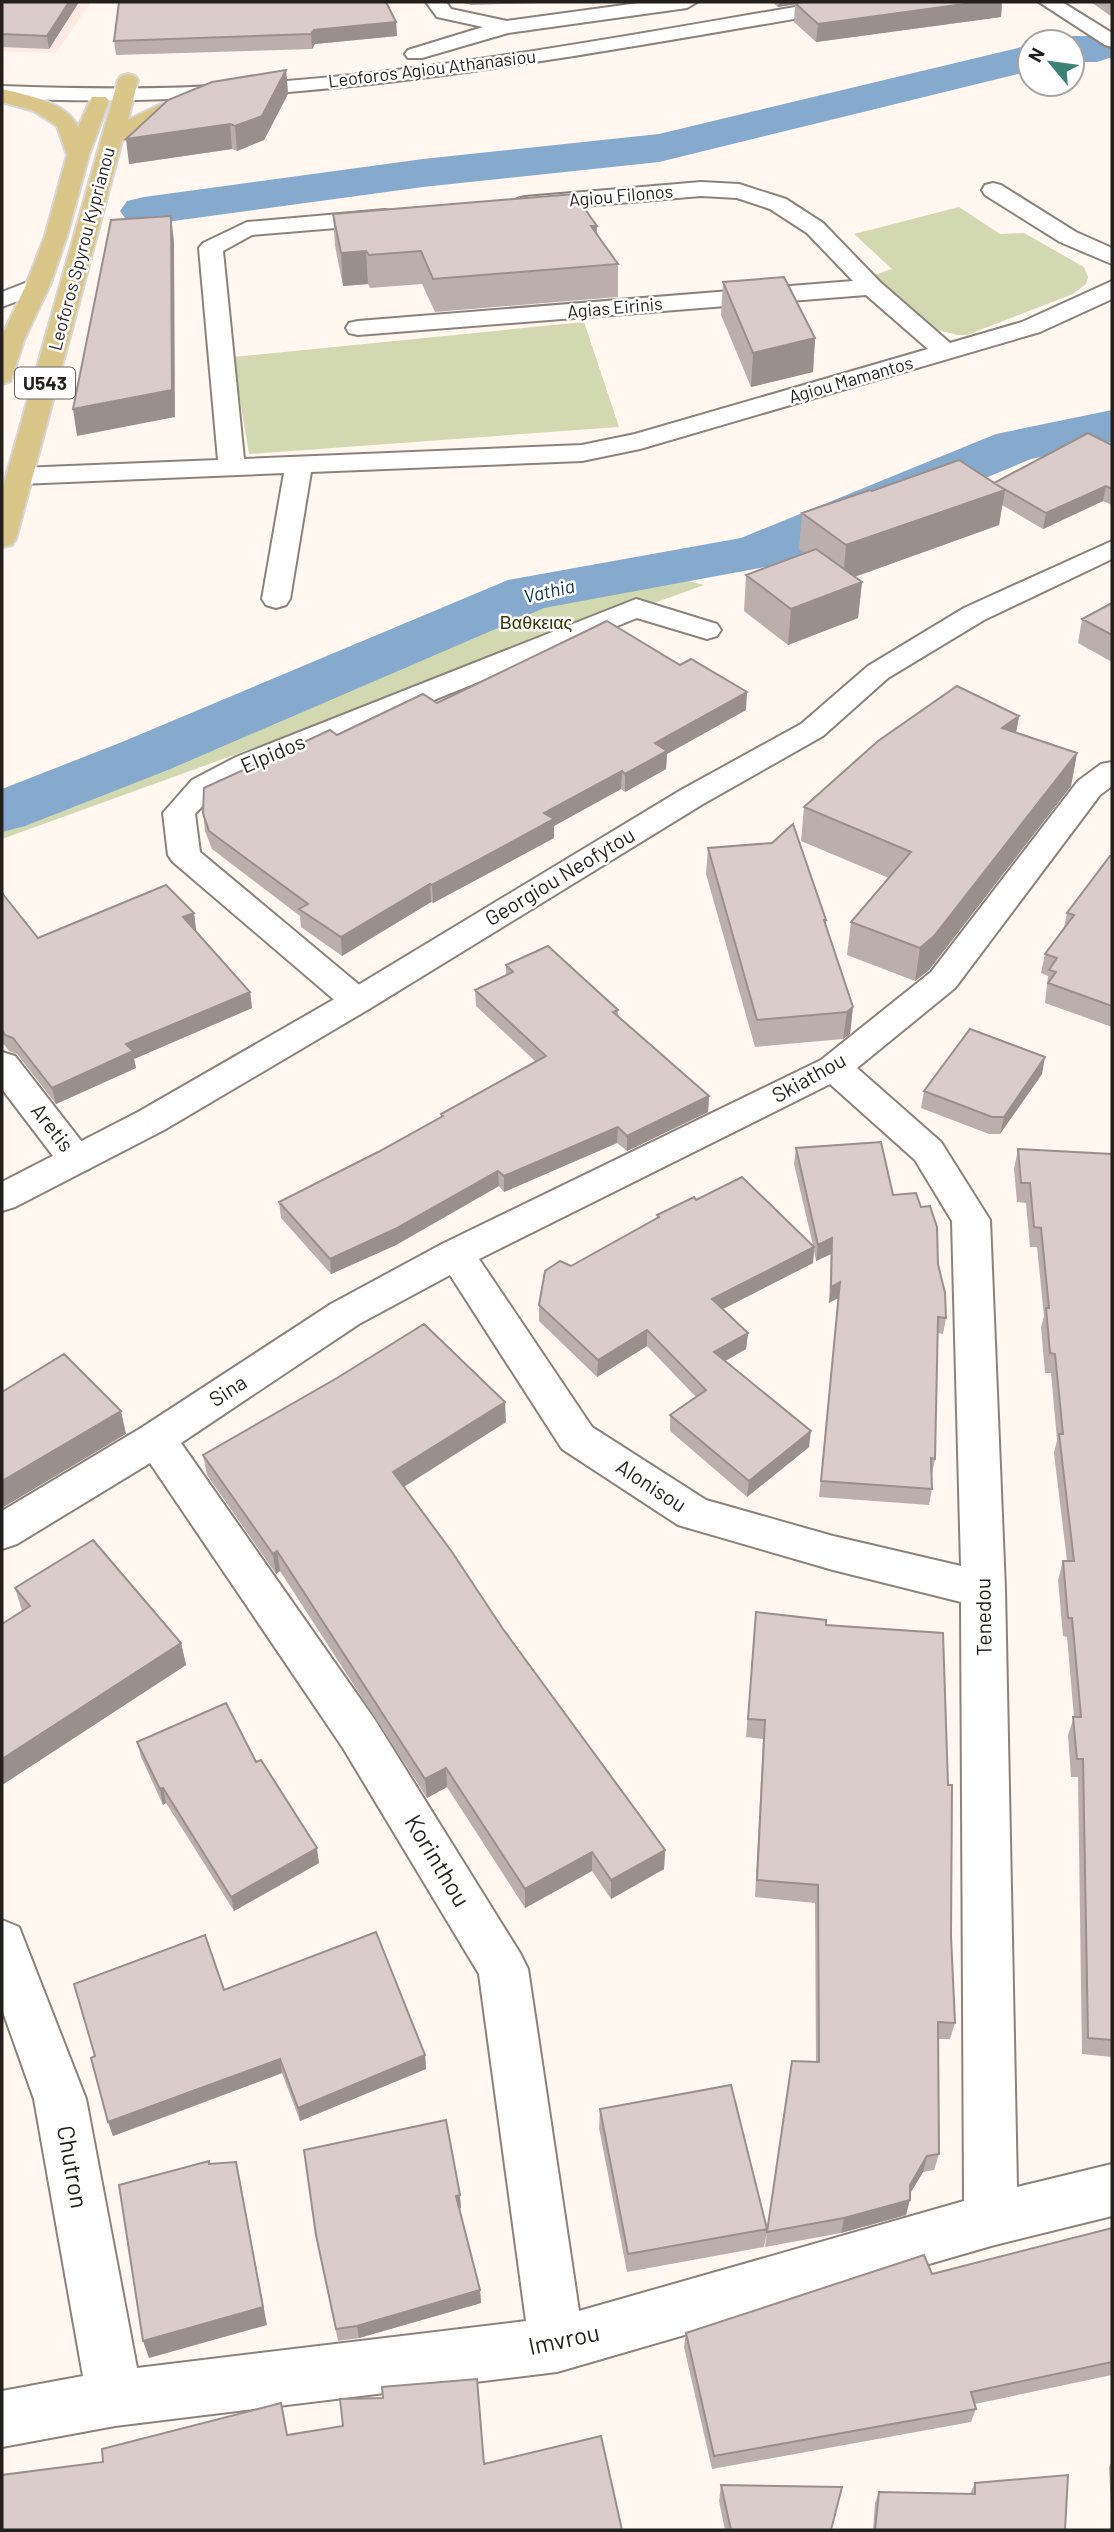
<svg xmlns="http://www.w3.org/2000/svg" width="1114" height="2532" font-family="Barlow,sans-serif">
	<rect width="100%" height="100%" fill="#fff7f0"/>
	<path fill="#fee9e3" d="M2,2H91L56,53L2,51Z"/>
	<path fill="#d2d9b1" d="M959,207L1000,234L1024,233L1084,267L1088,277L1086,284L1073,294L967,335H958L921,326L874,275L892,269L854,234Z
		M584,322L619,427L249,454L233,357Z
		M668,576L704,585L2,839V811L532,602Z"/>
	<g fill="none" stroke-linecap="round" stroke-linejoin="round">
		<path fill="#85aacd" fill-rule="evenodd" d="M1072,36H1097L1112,40V57L1097,62H1072V42H1056Z
			M1030,45V71L659,162L423,187L144,225L127,221L120,211L127,201L144,197L423,159L659,134Z
			M1112,410V442L1031,459L776,565L544,608L168,770L25,826L2,832V789L122,742L508,580L741,538L996,434Z"/>
		<g stroke="#8b827b" stroke-width="4">
			<path id="minor" d="M426,2H446L451,9L507,21L646,2H697L687,8L508,33L422,58H408L405,54L408,50L483,27L437,17Z
				M1039,2H1062L1112,33V47L1105,45Z
				M701,182L739,184L786,199L823,223L880,282L950,343L1022,322L1112,281V299L1040,332L640,449L582,461L311,472L290,599L286,605L276,608L266,605L262,599L284,473L20,484L11,482L7,476L11,470L20,468L218,460L199,248L203,243L247,222L385,210L393,212L396,217L393,222L385,224L252,235L223,251L244,459L582,445L635,434L928,349L866,295L358,335L349,333L346,328L349,323L358,321L853,281L807,233L770,209L737,198L701,196L525,211L517,209L514,204L517,199L525,197Z
				M993,183L1001,185L1076,232L1112,248V264L1060,242L985,195L982,190L985,185Z
				M636,599L717,624L721,630L717,636L707,639L637,618L258,771L214,794L195,814L200,852L369,993L374,1001L369,1009L357,1012L345,1009L173,862L168,855L163,813L192,780L236,757Z
				M1112,762V786L1100,795L955,988L857,1068L941,1142L990,1220L1005,1589L1017,2187L1112,2164V2216L991,2246L557,2372L115,2426L2,2447V2391L83,2376L34,2099L2,2009V1920L19,1927L86,2099L137,2368L526,2321L479,1974L343,1748L150,1463L17,1544L2,1549V1511L141,1428L331,1304L442,1244L821,1060L931,972L1078,781L1101,764ZM830,1084L915,1160L952,1221L961,1566L833,1536L706,1500L592,1427L479,1259ZM450,1275L562,1449L678,1525L833,1570L961,1602L964,2201L579,2311L528,1969L520,1953L375,1720L181,1443L359,1324Z
				M2,1052L15,1056L89,1151L94,1160L89,1169L76,1173L63,1169L2,1089Z"/>
		</g>
		<g stroke="#8b827b" stroke-width="4">
			<path id="tertiary" d="M38,278L46,280L50,285L46,290L2,307V292Z
				M1112,541V559L984,620L888,678L823,736L703,804L369,1009L164,1130L15,1207L2,1211V1182L138,1112L345,993L681,790L801,724L868,666L964,608Z"/>
		</g>
		<g stroke="#8b827b" stroke-width="4">
			<path id="secondary" d="M825,2H868L858,8C574,56 291,113 2,98V86C84,89 165,90 246,84C441,72 633,34 825,2Z"/>
		</g>
		<g stroke="#d7d7d6" stroke-width="4">
			<path id="primary" d="M128,74L135,76L138,80L128,120L159,105L203,93L210,95L213,99L210,103L163,119L122,141L16,539L12,545L2,547V491L118,80L121,76Z
				M2,89C26,95 67,102 78,127L92,97H106L109,101L89,155L67,236L50,285L24,340L11,381L2,384V336L26,285L45,236L67,155L57,126L34,111L2,102Z"/>
		</g>
		<use href="#minor" fill="#fff" fill-rule="evenodd"/>
		<use href="#tertiary" fill="#fff" fill-rule="evenodd"/>
		<use href="#secondary" fill="#fff" fill-rule="evenodd"/>
		<use href="#primary" fill="#dac689" fill-rule="evenodd"/>
	</g>
	<path fill="#bbafae" d="M2,2H79L49,49L2,47Z
		M460,2H538V3L471,5Z
		M772,2H1002L1001,17L816,42L794,22L795,4L778,7Z
		M1091,2H1112V17Z
		M396,22L397,36L315,44L312,49L116,55L114,41Z
		M286,70L288,94L264,140L237,151L232,149L129,164Z
		M333,214L596,234L618,264V297L435,312L422,284L370,288L368,284L343,286L335,246Z
		M723,282L815,338L813,372L751,387L721,315Z
		M1112,445V505L1103,501L1043,529L1002,505L999,525L854,577L862,582L858,618L788,645L744,611L746,575L805,553L799,549L802,513L872,491L994,483Z
		M1112,603V662L1078,643L1082,619Z
		M437,703L746,710L667,754L666,769L625,792L621,789L554,826V838L433,903L431,902L342,956L301,927L300,916L212,849L205,831L203,813L337,735Z
		M1019,716L1016,732L1077,753L1071,786L929,970L915,981L847,955L851,922L889,878L801,841L804,807Z
		M708,848L826,920V925L853,1007L850,1034L843,1039L755,1047L706,874Z
		M1112,856V1027L1045,1003L1048,976L1041,973L1045,954L1064,928L1067,913Z
		M2,893L38,938L194,913L196,930H195L250,992L252,1008L134,1059L136,1068L56,1104L17,1054L9,1051L2,1042Z
		M506,965L618,1010V1017L709,1096L708,1112L627,1151L617,1143L504,1192L499,1186L396,1245L331,1274L281,1218L279,1202L378,1152L441,1117V1114L536,1062L476,1006L475,990L506,976Z
		M1042,1074L1000,1134H989L921,1108L924,1091Z
		M796,1148L893,1195L938,1264L946,1318L943,1334L938,1333L935,1459L932,1474V1489L929,1505L819,1497L838,1298L829,1303L831,1254L816,1261L814,1251L813,1263L723,1309L748,1333L746,1349L725,1361L809,1447L747,1497L670,1431V1415L696,1397L647,1346L597,1377L539,1321V1305L571,1266L657,1218V1215L696,1200L813,1245L794,1164Z
		M1018,1149L1112,1154V2057L1082,2054L1078,1777H1071L1068,1735L1074,1717L1067,1637L1063,1636L1058,1580L1063,1561H1067L1054,1453L1057,1440L1051,1373H1045L1041,1327L1044,1316L1037,1247H1030L1026,1203L1017,1202L1014,1169Z
		M506,1422L404,1487L503,1629L665,1850L664,1869L611,1899L592,1871L525,1908L447,1787L427,1798L280,1571L276,1574L207,1475L203,1455Z
		M15,1588L181,1643L186,1665L2,1785V1624L22,1611Z
		M756,1612L826,1625L951,1936L955,2023L950,2039H938L939,2154L934,2170L923,2172L910,2194L906,2215L841,2233L765,2247L767,2232L764,2247L627,2272L599,2128L600,2109L767,2229L816,2062L815,1903L755,1897L763,1739L746,1737Z
		M137,1742L256,1762L319,1863L234,1911L166,1803L163,1805L141,1757Z
		M224,1990L425,2055L426,2069L300,2121L282,2073L113,2136L95,2056Z
		M461,2208L459,2209L480,2290L481,2303L359,2338L338,2341L316,2235Z
		M1112,2228V2375L975,2404L976,2409L971,2422L712,2469L684,2347L686,2333L932,2274Z
		M1112,2461V2530L1109,2467Z
		M975,2483L1065,2530H873L875,2503L879,2492L970,2494Z
		M721,2485L831,2530H725L719,2501Z"/>
	<path fill="#998f8d" d="M69,2H79L49,49L47,36Z
		M779,2H811L778,7Z
		M979,2H1002L1001,17L816,42L818,24Z
		M396,22L397,36L315,44L312,49L311,34L314,30Z
		M286,70L288,94L264,140L237,151L235,126Z
		M230,124L232,149L129,164L126,139Z
		M171,216L174,242L175,417L77,436L73,409Z
		M591,226H597L596,258Z
		M366,251L368,284L343,286L341,253Z
		M815,338L813,372L751,387L753,353Z
		M1106,486L1103,501L1043,529L1046,513Z
		M1005,490L999,525L843,581L846,545Z
		M862,582L858,618L788,645L791,609Z
		M747,692L746,710L667,754L666,769L625,792V774L655,743Z
		M1019,716L1013,749L1002,728Z
		M1077,753L1071,786L929,970L915,981L920,948Z
		M622,771L621,789L554,826V838L433,903L432,885L544,813Z
		M430,884L431,902L342,956L341,937Z
		M194,913L196,930L186,934L183,917Z
		M250,992L252,1008L134,1059L136,1068L56,1104L52,1088L126,1044Z
		M853,1007L850,1034L843,1039L847,1012Z
		M1045,1057L1042,1074L1000,1134L1004,1117Z
		M709,1096L708,1112L627,1151V1136Z
		M618,1127L617,1143L504,1192V1176Z
		M498,1171L499,1186L396,1245L331,1274L330,1259Z
		M832,1238L831,1254L816,1261L818,1245Z
		M814,1247L813,1263L711,1315L712,1299Z
		M840,1282L838,1298L829,1303L831,1287Z
		M647,1330V1346L597,1377L598,1360Z
		M748,1333L746,1349L713,1368L714,1352Z
		M505,1402L506,1422L395,1492L393,1472Z
		M121,1411L126,1434L2,1508V1481Z
		M811,1431L809,1447L747,1497L749,1481Z
		M277,1551L280,1571L276,1574L273,1554Z
		M181,1643L186,1665L2,1785V1759Z
		M446,1768L447,1787L427,1798L425,1779Z
		M163,1788L166,1803L163,1805L160,1789Z
		M317,1848L319,1863L234,1911L231,1897Z
		M665,1850L664,1869L611,1899V1880Z
		M592,1852V1871L525,1908V1889Z
		M425,2055L426,2069L300,2121L298,2108Z
		M280,2059L282,2073L113,2136L108,2122Z
		M927,2156L923,2172L906,2200L910,2185Z
		M236,2162L240,2180L267,2325L149,2358L143,2341Z
		M460,2195L461,2208L457,2209L456,2196Z
		M910,2200L906,2215L841,2233L844,2218Z
		M480,2290L481,2303L359,2338L357,2326Z"/>
	<path fill="#daccca" stroke="#998f8d" stroke-width="2" d="M2,2H69L47,36L2,34Z
		M119,2H386L396,22L314,30L311,34L114,41Z
		M805,2H979L818,24L795,3Z
		M286,70L262,116L235,126L230,124L126,139L168,100L212,82Z
		M574,194L597,226H591L618,264L433,279L421,251L369,255L366,251L341,253L333,214Z
		M171,216L172,390L73,409L111,220Z
		M784,277L815,338L753,353L723,282Z
		M1088,433L1112,445V489L1106,486L1046,513L994,483Z
		M959,460L1005,490L846,545L802,513L870,490L872,491Z
		M816,549L862,582L791,609L746,575Z
		M1112,603V635L1082,619Z
		M607,621L680,665L691,659L747,692L655,743L667,751L625,774L622,771L544,813L554,819L432,885L430,884L341,937L299,909L308,904L209,831L203,813L204,788L330,730L337,735L423,694L437,703Z
		M957,686L1019,716L1002,728L1077,753L934,936L920,948L851,922L911,852L804,807L878,741Z
		M793,824L826,920H824L853,1007L847,1012L757,1020L708,848L772,843Z
		M1110,856H1112V1006L1048,983L1056,972L1049,970L1057,958L1045,954L1074,915L1067,913Z
		M166,885L194,913L183,917L250,992L126,1044L133,1051L52,1088L13,1038L5,1035L2,1030V893L38,938Z
		M548,946L618,1010L613,1012L709,1096L627,1136L618,1127L504,1176L498,1171L395,1229L330,1259L279,1202L378,1152L443,1116L441,1114L546,1056L475,990L513,972L506,965Z
		M970,1029L1045,1057L1004,1117H992L924,1091Z
		M881,1142L893,1195L916,1193L921,1207L930,1206L937,1227L938,1264L945,1293L946,1318L938,1317L935,1459L931,1458L932,1489L821,1481L840,1282L831,1287L832,1238L818,1245L796,1148Z
		M1018,1149L1112,1154V2040L1088,2038L1083,1759H1077L1073,1717H1081L1072,1618H1068L1063,1561H1074L1059,1434H1063L1055,1354L1050,1353L1046,1308H1049L1041,1228L1034,1227L1030,1183H1021Z
		M742,1177L814,1247L712,1299L748,1333L714,1352L811,1431L749,1481L670,1415L706,1390L647,1330L598,1360L539,1305L545,1271L560,1261L571,1266L659,1217L657,1215L694,1197L696,1200Z
		M424,1324L505,1402L393,1472L452,1552L503,1629L665,1850L611,1880L592,1852L525,1889L446,1768L425,1779L277,1551L273,1554L203,1455L337,1378Z
		M64,1354L121,1411L2,1481V1392Z
		M93,1540L181,1643L2,1759V1624L30,1606L15,1588Z
		M756,1612L826,1620V1625L943,1633L948,1785H952L951,1936L955,2023L938,2022L939,2154L927,2156L910,2185V2200L844,2218L767,2232L792,2061L819,2062L818,1885L757,1880L765,1720L748,1719Z
		M226,1703L256,1762L261,1760L317,1848L231,1897L163,1788L160,1789L137,1742Z
		M376,1932L425,2055L298,2108L280,2059L108,2122L91,2058L95,2056L74,1984L205,1935L224,1990Z
		M731,2085L767,2229L628,2254L600,2109Z
		M446,2120L460,2195L456,2196L480,2290L357,2326L336,2329L316,2235L304,2150Z
		M209,2161V2164L236,2162L263,2307L143,2341L119,2185Z
		M1112,2228V2362L971,2392L976,2409L714,2456L686,2333L924,2255L932,2274Z
		M477,2379L484,2464L601,2436L622,2530H2V2475L103,2462L102,2449L281,2403L287,2435L343,2426L340,2399L383,2398L382,2387Z
		M1068,2475L1065,2530H875L879,2492L975,2494V2483Z
		M721,2485L842,2487L831,2530H731Z"/>
	<g text-anchor="middle" stroke-width="5" stroke-linejoin="round" paint-order="stroke">
		<g font-size="18" fill="#231f1c" stroke="#fff">
			<text transform="translate(432 69) rotate(-7)" y="6">Leoforos Agiou Athanasiou</text>
			<text transform="translate(621 196) rotate(-5)" y="6">Agiou Filonos</text>
			<text transform="translate(82 249) rotate(-75)" y="6">Leoforos Spyrou Kyprianou</text>
			<text transform="translate(615 308) rotate(-5)" y="6">Agias Eirinis</text>
			<text transform="translate(851 380) rotate(-16)" y="6">Agiou Mamantos</text>
		</g>
		<g font-size="18" fill="#333800" stroke="#fff">
			<text x="536" y="629">Βαθκειας</text>
		</g>
		<rect fill="#fff" stroke="#656260" stroke-width="2" x="15" y="367.5" width="60" height="31" rx="5"/>
		<g font-size="19" font-weight="bold" fill="#231f1c">
			<text x="45" y="390">U543</text>
		</g>
		<g font-size="19" font-style="italic" fill="#002e4f" stroke="#fff">
			<text transform="translate(549 591) rotate(-13)" y="7">Vathia</text>
		</g>
		<g font-size="21" fill="#231f1c" stroke="#fff">
			<text transform="translate(273 754) rotate(-23)" y="7">Elpidos</text>
			<text transform="translate(560 877) rotate(-31)" y="7">Georgiou Neofytou</text>
			<text transform="translate(809 1078) rotate(-29)" y="7">Skiathou</text>
			<text transform="translate(52 1128) rotate(52)" y="7">Aretis</text>
			<text transform="translate(228 1391) rotate(-33)" y="7">Sina</text>
			<text transform="translate(651 1486) rotate(33)" y="7">Alonisou</text>
			<text transform="translate(984 1617) rotate(-91)" y="7">Tenedou</text>
		</g>
		<g font-size="24" fill="#231f1c" stroke="#fff">
			<text transform="translate(437 1861) rotate(59)" y="8">Korinthou</text>
			<text transform="translate(72 2167) rotate(80)" y="8">Chutron</text>
			<text transform="translate(564 2340) rotate(-12)" y="8">Imvrou</text>
		</g>
	</g>
	<rect width="1114" height="2532" fill="none" stroke="#231f1c" stroke-width="7"/>
	<g transform="translate(1051 63) rotate(299)"><circle r="33" fill="#ffffff" stroke="#a7a5a4" stroke-width="2"/>
	<path d="M0-5L12 26L0 18L-12 26Z" fill="#3b8176"/>
	<text y="-10" font-size="19" font-weight="bold" text-anchor="middle" fill="#231f1c">N</text>
	</g>
</svg>
